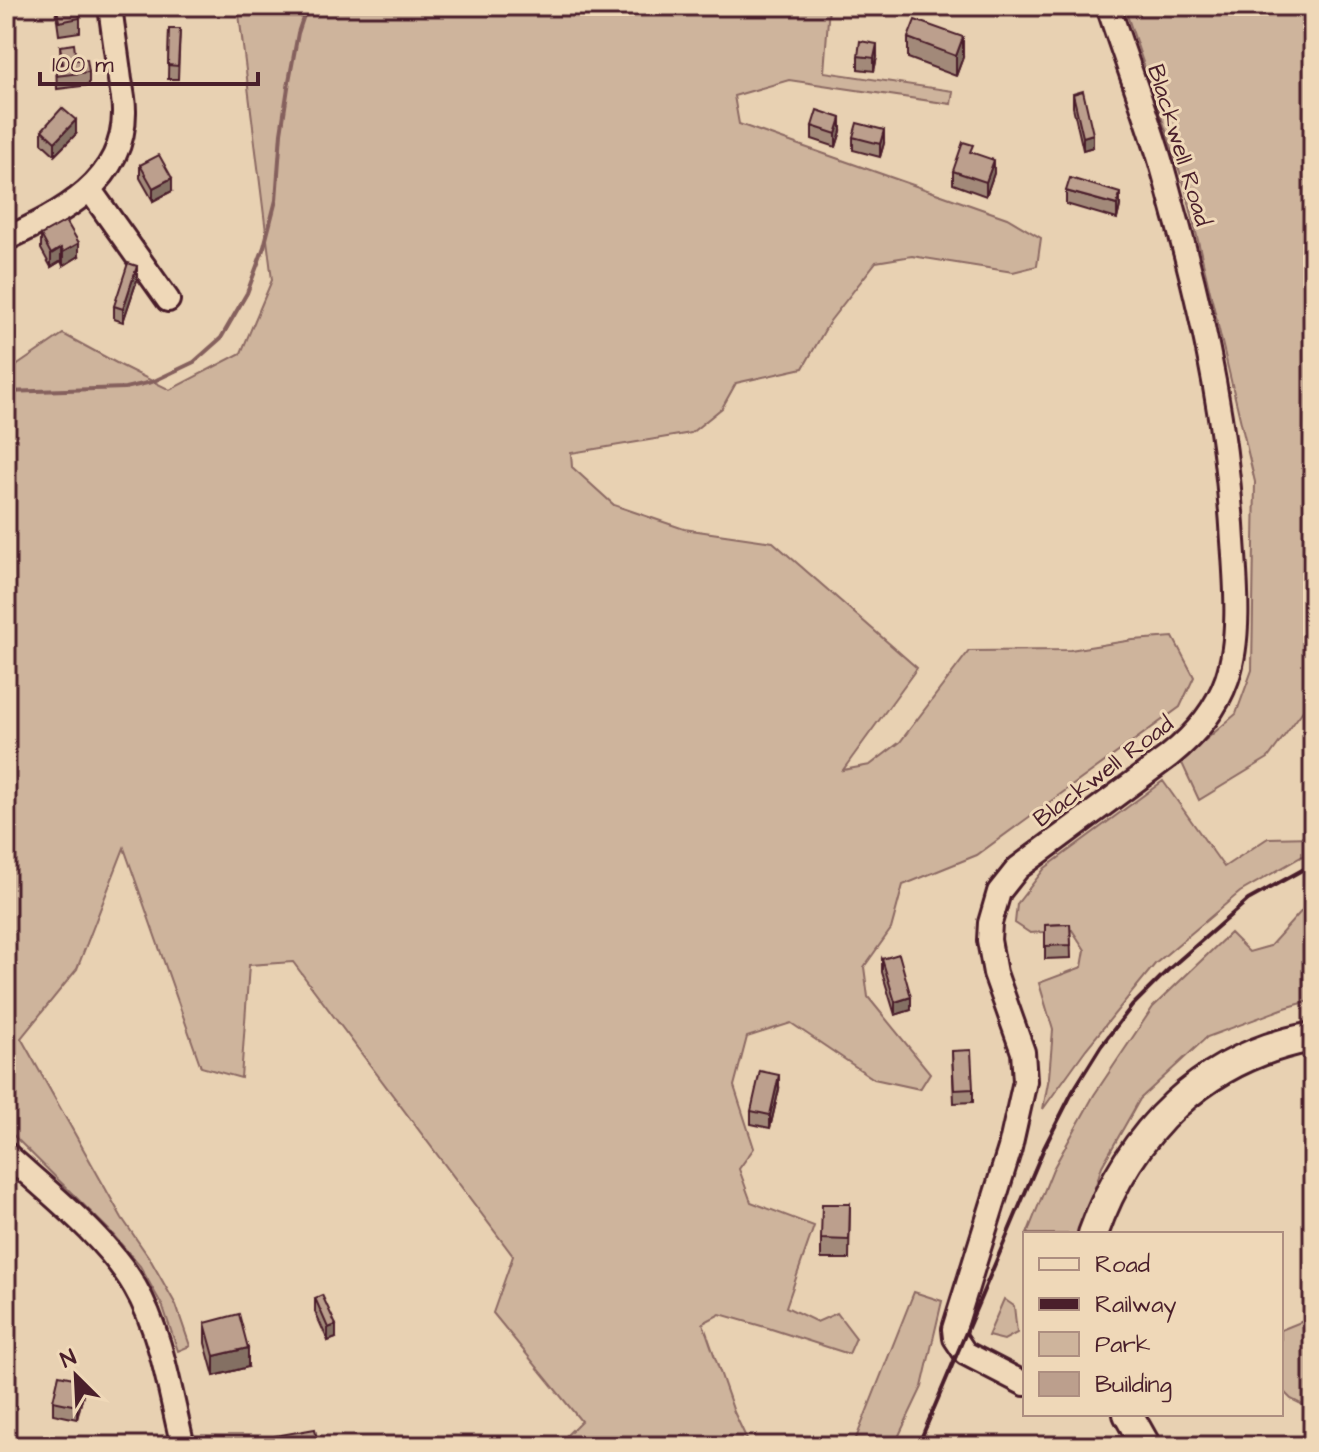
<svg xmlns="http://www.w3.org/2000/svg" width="1319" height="1452" font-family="'Architects Daughter',sans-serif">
	<rect width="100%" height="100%" fill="#e8d1b2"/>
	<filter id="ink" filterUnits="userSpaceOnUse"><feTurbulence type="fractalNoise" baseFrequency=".0125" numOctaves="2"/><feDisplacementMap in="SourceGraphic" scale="16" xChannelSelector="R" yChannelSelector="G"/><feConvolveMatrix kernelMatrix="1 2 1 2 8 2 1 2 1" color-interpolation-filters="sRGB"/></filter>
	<g filter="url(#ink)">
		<path fill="#ceb49c" stroke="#8c6a64" stroke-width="2" d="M238,6H829L824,72L953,91L951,104L789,80L734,96L739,124L1007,218L1041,238L1037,266L1013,272L912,256L876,262L830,321L803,368L736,383L722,408L691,433L571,453L572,467L614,505L684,529L773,542L917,668L843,770L870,765L900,742L969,651L1070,650L1133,640L1173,637L1194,677L1180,707L977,855L903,885L891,929L864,967L868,997L930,1073L920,1089L874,1079L791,1023L747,1037L734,1086L754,1148L739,1169L751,1202L814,1226L786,1307L817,1322L837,1313L856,1338L849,1354L765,1327L720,1314L703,1323L734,1412L750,1446H556L581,1421L493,1313L513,1256L293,962L249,965L241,1078L201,1067L124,848L77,969L21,1038L122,1218L150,1259L176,1305L190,1346L178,1351L163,1307L140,1266L109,1230L6,1128V373L63,334L122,366L170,390L241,353L272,280Z
			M1124,6H1313V697L1268,758L1199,800L1181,761L1236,714L1252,670L1255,482L1186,190Z
			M1163,781L1224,867L1268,838L1313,837V850L1240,892L1155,964L1086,1049L1043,1109L1049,1077L1053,1030L1039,983L1082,967L1085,950L1072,930L1030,933L1015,923L1017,904L1045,868Z
			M1313,898V1000L1285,1008L1207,1037L1140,1099L1102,1166L1080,1234H1027L1053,1169L1094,1095L1153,1007L1230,933L1249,952L1270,946Z
			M914,1292L942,1301L922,1387L894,1446H853Z
			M1004,1299L1014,1306L1017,1333L1004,1340L988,1336Z
			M1313,1317V1410L1291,1399L1281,1389V1330Z"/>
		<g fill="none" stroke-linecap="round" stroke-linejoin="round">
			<path stroke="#85605d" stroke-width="4" d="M6,392L125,388L152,382L194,362L221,338L247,293L264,247L276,200L281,133L289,81L298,33L307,6"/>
			<g stroke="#4a1f2b" stroke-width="28">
				<path id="minor" d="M90,190L168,300
					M6,239C61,213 125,182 124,111C124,101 122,90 120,80C117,55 113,31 110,6
					M6,1154C48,1192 107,1238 135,1287C162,1333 170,1394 183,1446
					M1025,1384L965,1353L955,1338L954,1329L1010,1148L1025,1081L1023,1052L995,973L989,940L990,923L999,892L1018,868L1169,756C1195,735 1216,711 1227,679C1241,638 1236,584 1233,541C1227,431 1207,332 1178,225C1170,198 1164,170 1155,144C1140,97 1123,52 1108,6"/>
			</g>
			<g stroke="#4a1f2b" stroke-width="34">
				<path id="major" d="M1093,1234C1129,1132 1204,1056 1313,1037
					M1128,1414L1146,1446"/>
			</g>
			<use href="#minor" stroke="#efd8b8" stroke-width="22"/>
			<use href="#major" stroke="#efd8b8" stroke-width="28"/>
			<path stroke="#4a1f2b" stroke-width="4" d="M918,1446L1044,1148L1073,1091L1101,1046L1132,1006L1168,970L1248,900L1313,864"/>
		</g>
		<path fill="#a28979" stroke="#4a1f2b" stroke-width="2" d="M55,6H78L80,18V32L59,35Z
			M169,29H180L178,79H168Z
			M908,38L963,57L956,76L908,58Z
			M60,46L89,72V85L57,89L56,65L61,64Z
			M858,56L877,57L874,71L858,69Z
			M1073,94L1093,147L1083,150L1073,107Z
			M812,126L841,131L836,147L812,139Z
			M42,130L76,134L55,155L42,143Z
			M853,137L884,143L880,157L853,150Z
			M973,153L994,173L986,196L953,184V171Z
			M140,165L172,191L153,201L140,178Z
			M1066,191L1120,206L1117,219L1066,204Z
			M41,235L79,256L63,266L61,261L51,267L41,249Z
			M137,280L123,322L114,319V306Z
			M1070,924L1071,958L1045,959V925Z
			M882,959L911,1010L895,1015L882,972Z
			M952,1051L973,1089V1102L954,1103Z
			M779,1089L770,1128L751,1124V1111Z
			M850,1204L849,1259H821V1239Z
			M315,1298L336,1338L328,1341L315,1312Z
			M205,1323L248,1367L214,1376L205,1343Z
			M83,1394L77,1419L53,1414V1401Z"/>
		<path fill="#846f63" stroke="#4a1f2b" stroke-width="2" d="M963,37V57L956,76V56Z
			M877,44V57L874,71V58Z
			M841,118V131L836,147V134Z
			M76,120V134L55,155V142Z
			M884,130V143L880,157V144Z
			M1093,134V147L1083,150V137Z
			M994,160V173L986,196V182Z
			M172,178V191L153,201V188Z
			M1120,193V206L1117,219V205Z
			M79,243V256L63,266V252Z
			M61,248V261L51,267V254Z
			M137,266V280L123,322V309Z
			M911,997V1010L895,1015V1002Z
			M779,1075V1089L770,1128V1115Z
			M336,1325V1338L328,1341V1328Z
			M248,1348V1367L214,1376V1356Z
			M83,1380V1394L77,1419V1406Z"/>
		<path fill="#bc9f8d" stroke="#4a1f2b" stroke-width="2" d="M57,6H78L80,18L59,22Z
			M915,20L963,37L956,56L908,38Z
			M169,29H180L178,66L168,65Z
			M860,41L877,44L874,58L858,56Z
			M74,44L76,60L87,59L89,72L57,76L56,65L63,64L60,46Z
			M1083,91L1093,134L1083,137L1073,94Z
			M62,108L76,120L55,142L42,130Z
			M817,110L841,118L836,134L812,126Z
			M857,123L884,130L880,144L853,137Z
			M963,142L973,145L970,152L994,160L986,182L953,171Z
			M159,155L172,178L153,188L140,165Z
			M1070,178L1120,193L1117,205L1066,191Z
			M66,221L79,243L63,252L61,248L51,254L41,235Z
			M128,263L137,266L123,309L114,306Z
			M1070,924L1071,945L1045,946V925Z
			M899,954L911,997L895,1002L882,959Z
			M971,1050L973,1089L954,1090L952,1051Z
			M760,1071L779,1075L770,1115L751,1111Z
			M822,1204H850L849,1240L821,1239Z
			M322,1295L336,1325L328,1328L315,1298Z
			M239,1314L248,1348L214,1356L205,1323Z
			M59,1375L83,1380L77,1406L53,1401Z
			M315,1429L318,1446H276L275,1436Z"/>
	</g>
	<g text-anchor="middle" stroke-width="6" stroke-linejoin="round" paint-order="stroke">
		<g font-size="24" fill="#4a1f2b" stroke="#efd8b8">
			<text transform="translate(1180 145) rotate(73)" y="8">Blackwell Road</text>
			<text transform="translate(1103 771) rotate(-37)" y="8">Blackwell Road</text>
		</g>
	</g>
	<rect width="1319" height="1452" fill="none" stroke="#efd8b8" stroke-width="32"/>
	<rect x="16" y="16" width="1287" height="1420" fill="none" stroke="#4a1f2b" stroke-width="3" filter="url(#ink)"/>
	<rect x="1023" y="1232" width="260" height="184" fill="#efd8b8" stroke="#ad8e80" stroke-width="2"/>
	<rect x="1039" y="1258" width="40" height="12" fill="#efd8b8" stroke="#ad8e80" stroke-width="2"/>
	<text x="1095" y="1272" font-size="24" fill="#4a1f2b">Road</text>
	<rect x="1039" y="1298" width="40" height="12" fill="#4a1f2b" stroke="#ad8e80" stroke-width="2"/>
	<text x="1095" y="1312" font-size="24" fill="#4a1f2b">Railway</text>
	<rect x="1039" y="1332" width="40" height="24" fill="#ceb49c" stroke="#ad8e80" stroke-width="2"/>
	<text x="1095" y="1352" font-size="24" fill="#4a1f2b">Park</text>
	<rect x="1039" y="1372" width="40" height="24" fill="#bc9f8d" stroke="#ad8e80" stroke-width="2"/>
	<text x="1095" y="1392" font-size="24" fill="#4a1f2b">Building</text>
	<g transform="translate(76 1376) rotate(336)" stroke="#efd8b8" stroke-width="6" paint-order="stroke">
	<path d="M0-6L14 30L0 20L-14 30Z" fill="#4a1f2b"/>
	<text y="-12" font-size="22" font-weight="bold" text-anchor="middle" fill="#4a1f2b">N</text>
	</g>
	<path d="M40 72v12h218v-12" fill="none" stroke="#4a1f2b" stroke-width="4"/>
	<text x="52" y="72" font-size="24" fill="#4a1f2b" stroke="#efd8b8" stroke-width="6" paint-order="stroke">100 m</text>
</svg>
